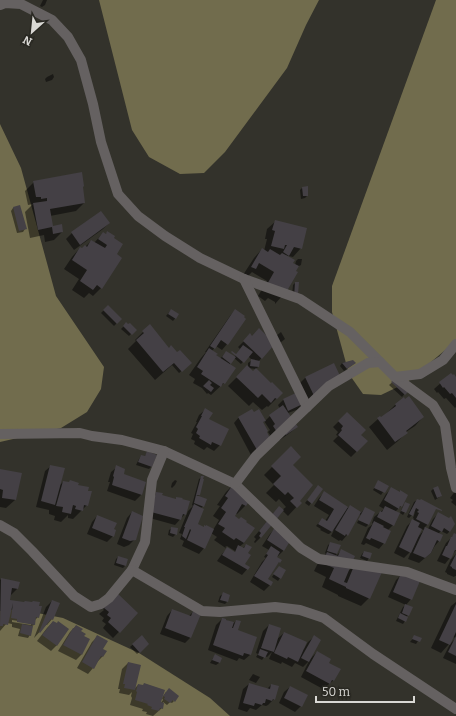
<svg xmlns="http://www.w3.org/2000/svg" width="456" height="716" font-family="Bitter,serif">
<rect width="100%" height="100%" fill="#33322b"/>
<!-- forest -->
<g fill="#716c4d">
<path d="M 99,0 L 319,0 L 306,25 L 287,68 L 225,152 L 204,173 L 180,174 L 149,157 L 132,130 Z"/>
<path d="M 436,0 L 456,0 L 456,341 L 406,383 L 381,395 L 363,394 L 349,374 L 332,312 L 332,286 Z"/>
<path d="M 0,124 L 21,168 L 56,296 L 104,367 L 101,389 L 87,412 L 61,428 L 0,442 Z"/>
<path d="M 17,609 L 63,618 L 139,653 L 210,698 L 230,716 L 0,716 L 0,611 Z"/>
</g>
<!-- shadow -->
<g fill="#0007" fill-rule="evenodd">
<path d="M 43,0 L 47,0 L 45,5 L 42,7 L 40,6 Z"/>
<path d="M 53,74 L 54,77 L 52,80 L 46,82 L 45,79 L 47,77 Z"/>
<path d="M 34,182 L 82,187 L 84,203 L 76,211 L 50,216 L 52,227 L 62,232 L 54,240 L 45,242 L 44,235 L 30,238 L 25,212 L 33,204 L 28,205 L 25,191 Z"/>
<path d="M 302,188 L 307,196 L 305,198 L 301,199 L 300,190 Z"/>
<path d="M 19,207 L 25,229 L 23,232 L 17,233 L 11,211 L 13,208 Z"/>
<path d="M 101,213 L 109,223 L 103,229 L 74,250 L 66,239 L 72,233 Z"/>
<path d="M 276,221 L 301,248 L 293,257 L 284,255 L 292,263 L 295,265 L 296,261 L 298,259 L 302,259 L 301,265 L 297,267 L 283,295 L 275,304 L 275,302 L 268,298 L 265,301 L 258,296 L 267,281 L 252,272 L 247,277 L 243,275 L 254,258 L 262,249 L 264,251 L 267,239 L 265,239 L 267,229 Z"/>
<path d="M 108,232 L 112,239 L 116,254 L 101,288 L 93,296 L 89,293 L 84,298 L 72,290 L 79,279 L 64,269 L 72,257 L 80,248 L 82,249 L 85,247 L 91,241 L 94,243 L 103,233 L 105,235 Z"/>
<path d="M 295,283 L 297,295 L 292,296 L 293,285 Z"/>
<path d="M 108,306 L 121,319 L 114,326 L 101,313 Z"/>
<path d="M 171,310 L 178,315 L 173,321 L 166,316 Z"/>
<path d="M 235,310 L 227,344 L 222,350 L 216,346 L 212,351 L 215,356 L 220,359 L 226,352 L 234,357 L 240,349 L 238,347 L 250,335 L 252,337 L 273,345 L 258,362 L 258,367 L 256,369 L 248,368 L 282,393 L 268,407 L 267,406 L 262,410 L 253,402 L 249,406 L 228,386 L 247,367 L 248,368 L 248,363 L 252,360 L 248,356 L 241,364 L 234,358 L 229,365 L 224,383 L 211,395 L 208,393 L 207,394 L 202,388 L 193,383 L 195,379 L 189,375 L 201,358 L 206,352 L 205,352 L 230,316 Z"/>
<path d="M 126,324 L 135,330 L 129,336 L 121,329 Z"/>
<path d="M 143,332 L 169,349 L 188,366 L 179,373 L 172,365 L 155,380 L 128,349 L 136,341 L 135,340 Z"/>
<path d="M 281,332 L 285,339 L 280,343 L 276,336 Z"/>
<path d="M 353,361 L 355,363 L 344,371 L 340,366 L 342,363 Z"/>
<path d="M 451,374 L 456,378 L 456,407 L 455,408 L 446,398 L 444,399 L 438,392 L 437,393 L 434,389 Z"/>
<path d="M 306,377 L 319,395 L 311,406 L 300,383 Z"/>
<path d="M 395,380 L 407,391 L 402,397 L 389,385 Z"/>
<path d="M 284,399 L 304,403 L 299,409 L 288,413 L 297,427 L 291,432 L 280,440 L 273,439 L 268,432 L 270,430 L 264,421 L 262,423 L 266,432 L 271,442 L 251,455 L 234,423 L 239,417 L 265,421 L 270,416 L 280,409 L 278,405 Z"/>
<path d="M 404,399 L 423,417 L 415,426 L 406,432 L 406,433 L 398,441 L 387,450 L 369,427 L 378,419 L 381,419 L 395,405 Z"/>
<path d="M 205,410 L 208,419 L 220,445 L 214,451 L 207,447 L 204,450 L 194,444 L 195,441 L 191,439 L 193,434 L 191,433 L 197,422 L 196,422 L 199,415 Z"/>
<path d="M 347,413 L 360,435 L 357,451 L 351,457 L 333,441 L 338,436 L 336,435 L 338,432 L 333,427 Z"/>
<path d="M 291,448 L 291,465 L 299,501 L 300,503 L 288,516 L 282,510 L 286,507 L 279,499 L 276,502 L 266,493 L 274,485 L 264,475 Z"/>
<path d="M 147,453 L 155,456 L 151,467 L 149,469 L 136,465 L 139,459 L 141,456 L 144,457 Z"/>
<path d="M 51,466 L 59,486 L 63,482 L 77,485 L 87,505 L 73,519 L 68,518 L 68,515 L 61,522 L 54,520 L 55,516 L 49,514 L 49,510 L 36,507 L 45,471 Z"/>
<path d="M 117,467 L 122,475 L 145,482 L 141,495 L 135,501 L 107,491 L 110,482 L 108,482 L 111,472 Z"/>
<path d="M 0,470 L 20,474 L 15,500 L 6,508 L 0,507 Z"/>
<path d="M 202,477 L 198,497 L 203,506 L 201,508 L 197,524 L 204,528 L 213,530 L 219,520 L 213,516 L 220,506 L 217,505 L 226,492 L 234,484 L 251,497 L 245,506 L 237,514 L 235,513 L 233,516 L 253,528 L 244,543 L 239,547 L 242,549 L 246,545 L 247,553 L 244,564 L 249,567 L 242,575 L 217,561 L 222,554 L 227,549 L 214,540 L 217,537 L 211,533 L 204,548 L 199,554 L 182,546 L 184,541 L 180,539 L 182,534 L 179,533 L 188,511 L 193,506 L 192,505 L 199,479 ZM 227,546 L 235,551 L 234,553 L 225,547 Z"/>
<path d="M 175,480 L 177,481 L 175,485 L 172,488 L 171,487 L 172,483 Z"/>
<path d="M 378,482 L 387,486 L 381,495 L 373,490 Z"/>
<path d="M 434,488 L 441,496 L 435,500 L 431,491 Z"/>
<path d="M 316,489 L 311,503 L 309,506 L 305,503 Z"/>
<path d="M 391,489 L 401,506 L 395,512 L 393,525 L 388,530 L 384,543 L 379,549 L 366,543 L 364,545 L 361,544 L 368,528 L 373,524 L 372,523 L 374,517 L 384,509 L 379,506 L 386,494 Z"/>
<path d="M 456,490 L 456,506 L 451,502 L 453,500 L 450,498 Z"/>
<path d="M 156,493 L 161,496 L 175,500 L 177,498 L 185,514 L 175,525 L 146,517 L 151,498 Z"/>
<path d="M 324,493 L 348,508 L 350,506 L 361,513 L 365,508 L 374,513 L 368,525 L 366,527 L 357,523 L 361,515 L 359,514 L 347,535 L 342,541 L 340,540 L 339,541 L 331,536 L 334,530 L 329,534 L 328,534 L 320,530 L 321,529 L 316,526 L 322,519 L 325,521 L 329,515 L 314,506 L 319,498 Z"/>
<path d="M 417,500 L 428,524 L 424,528 L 428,529 L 433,519 L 438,514 L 450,531 L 447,534 L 441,531 L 438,534 L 439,541 L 434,547 L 431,553 L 419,563 L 408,559 L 412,550 L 404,558 L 394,553 L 407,526 L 414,519 L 413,518 L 415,512 L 409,518 L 407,517 L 414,502 ZM 421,529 L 424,530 L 418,537 Z"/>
<path d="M 406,503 L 405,512 L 403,515 L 400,513 L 403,506 Z"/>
<path d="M 132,512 L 135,539 L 129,545 L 124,547 L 117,544 L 127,518 Z"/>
<path d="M 274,513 L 261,537 L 255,543 L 254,542 L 256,539 L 254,537 Z"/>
<path d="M 97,516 L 113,530 L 113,536 L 107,542 L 87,534 L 92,522 Z"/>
<path d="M 172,528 L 176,534 L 173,537 L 168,535 L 169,530 Z"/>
<path d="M 275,529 L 284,550 L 278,556 L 277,555 L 275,557 L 280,560 L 267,579 L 272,583 L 264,591 L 250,582 L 262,562 L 266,558 L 264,557 L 269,550 L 262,546 L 270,534 Z"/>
<path d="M 454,535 L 456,536 L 456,550 L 445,564 L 437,561 L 446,543 Z"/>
<path d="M 331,543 L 339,546 L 336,556 L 341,551 L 347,572 L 357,563 L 369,598 L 361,606 L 338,596 L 338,595 L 322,587 L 326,577 L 314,571 L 319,561 L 326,554 L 325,553 L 328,545 Z"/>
<path d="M 364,552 L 369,558 L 367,561 L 360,558 L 362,554 Z"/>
<path d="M 456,554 L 456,576 L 455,576 L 454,577 L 447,574 L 447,573 L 445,572 L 451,559 Z"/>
<path d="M 118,557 L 125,566 L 123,568 L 114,565 L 116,559 Z"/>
<path d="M 279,567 L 280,578 L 278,581 L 272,577 Z"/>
<path d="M 402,574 L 411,599 L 406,605 L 408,615 L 406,617 L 405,621 L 403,624 L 396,621 L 403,607 L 406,605 L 388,597 L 396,580 Z"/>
<path d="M 1,579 L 19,583 L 17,589 L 9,597 L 8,601 L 14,601 L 38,617 L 34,621 L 34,625 L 32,626 L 30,635 L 28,638 L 18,636 L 20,629 L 12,627 L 12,624 L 7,623 L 0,631 L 0,580 ZM 12,620 L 31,623 L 31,625 L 12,622 Z"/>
<path d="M 223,594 L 227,602 L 225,604 L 218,602 L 220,596 Z"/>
<path d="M 110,599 L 137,613 L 113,638 L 103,628 L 106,624 L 102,621 L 104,618 L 99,614 L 104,610 L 102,608 Z"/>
<path d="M 52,601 L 52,619 L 47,625 L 46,625 L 34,638 L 46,607 Z"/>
<path d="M 456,602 L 456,664 L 443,658 L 450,644 L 456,638 L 453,637 L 449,644 L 441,653 L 431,648 L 451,606 Z"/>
<path d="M 172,610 L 189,616 L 193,612 L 199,614 L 190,638 L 185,643 L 160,634 L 167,616 Z"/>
<path d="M 222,619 L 234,623 L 236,621 L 236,630 L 250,655 L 244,660 L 239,658 L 237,661 L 208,650 L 216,625 Z"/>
<path d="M 53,622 L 57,645 L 51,651 L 37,641 L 47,628 Z"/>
<path d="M 269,625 L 276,640 L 284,633 L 304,649 L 308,642 L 314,637 L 310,659 L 317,652 L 328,663 L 334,680 L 323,689 L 301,677 L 309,661 L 303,667 L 295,663 L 292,667 L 282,662 L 281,664 L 269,659 L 272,652 L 267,657 L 265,656 L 262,660 L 256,657 L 258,654 L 256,653 L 263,631 Z"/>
<path d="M 76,626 L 80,632 L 81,655 L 76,660 L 58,651 L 70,632 Z"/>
<path d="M 98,636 L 102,650 L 105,652 L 102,657 L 96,663 L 93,668 L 88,674 L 77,668 L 92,642 Z"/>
<path d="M 415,636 L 420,638 L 416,644 L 410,642 Z"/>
<path d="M 141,637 L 148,644 L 137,654 L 130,647 Z"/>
<path d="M 215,656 L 221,658 L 219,663 L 216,665 L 210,663 L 213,658 Z"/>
<path d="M 128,663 L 135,688 L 138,685 L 159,705 L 163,700 L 162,698 L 166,692 L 174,701 L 172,703 L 170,702 L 167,705 L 163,702 L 162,708 L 153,716 L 146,714 L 147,712 L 142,711 L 143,709 L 130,705 L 132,698 L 131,696 L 132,692 L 129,695 L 119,693 L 120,689 L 118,689 L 122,669 Z"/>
<path d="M 253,674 L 260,677 L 256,683 L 249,680 Z"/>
<path d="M 249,684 L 267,689 L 271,685 L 274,699 L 268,705 L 266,706 L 262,705 L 256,710 L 250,708 L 247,712 L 238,709 L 243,689 Z"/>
<path d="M 290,687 L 301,706 L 295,712 L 279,703 L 284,692 Z"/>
</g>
<!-- building -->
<g fill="#444045">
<path d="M 82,172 L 84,186 L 83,187 L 85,203 L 50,209 L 53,226 L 62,224 L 63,232 L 53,234 L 52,227 L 38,230 L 33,203 L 47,201 L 47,198 L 41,199 L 41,197 L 36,197 L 33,181 Z"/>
<path d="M 308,186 L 308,196 L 303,196 L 302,187 Z"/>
<path d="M 20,205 L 27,229 L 19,231 L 13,207 Z"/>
<path d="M 101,211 L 110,223 L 80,245 L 71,232 Z"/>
<path d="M 275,220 L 307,228 L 302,249 L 294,247 L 289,256 L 283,252 L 287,245 L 285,245 L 284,249 L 271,246 L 275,231 L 272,230 Z"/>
<path d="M 107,231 L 115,236 L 114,238 L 123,244 L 117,254 L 122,258 L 102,289 L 97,285 L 93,290 L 80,281 L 87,270 L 72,260 L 80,247 L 82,248 L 85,245 L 87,247 L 91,240 L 105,248 L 107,245 L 98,239 L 103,232 L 106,234 Z"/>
<path d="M 262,248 L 268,252 L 270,249 L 280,255 L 282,253 L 295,260 L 293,263 L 299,266 L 296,271 L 298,272 L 284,296 L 265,288 L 274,272 L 259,263 L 256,269 L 251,267 Z"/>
<path d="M 295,282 L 299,282 L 298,295 L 294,298 Z"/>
<path d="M 108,305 L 122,319 L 117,324 L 103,310 Z"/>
<path d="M 171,309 L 179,314 L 176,319 L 168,314 Z"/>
<path d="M 235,309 L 245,316 L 244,317 L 246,319 L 228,345 L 221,340 L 215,349 L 210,346 Z"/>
<path d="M 126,322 L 128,324 L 130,323 L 137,330 L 132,335 L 123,326 Z"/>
<path d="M 150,324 L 169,348 L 171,345 L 177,352 L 180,350 L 192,363 L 182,372 L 174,363 L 163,372 L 136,340 L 144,333 L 142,331 Z"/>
<path d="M 259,328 L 271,340 L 274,345 L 262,359 L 243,341 L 250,333 L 252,336 Z"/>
<path d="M 243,345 L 253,352 L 244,363 L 231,352 L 232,351 L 236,354 Z"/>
<path d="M 209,348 L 218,354 L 216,355 L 236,368 L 225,384 L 223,383 L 221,387 L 201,374 L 203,371 L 197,367 Z"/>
<path d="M 226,351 L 236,357 L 231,364 L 222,357 Z"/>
<path d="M 251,359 L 260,361 L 259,367 L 250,366 Z"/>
<path d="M 353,360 L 356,363 L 347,369 L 342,363 Z"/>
<path d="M 334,363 L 341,378 L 317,402 L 305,377 Z"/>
<path d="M 247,365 L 253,371 L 256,368 L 271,383 L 272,382 L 283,393 L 277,399 L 275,398 L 271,403 L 262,394 L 258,398 L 236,377 Z"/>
<path d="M 451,373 L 453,375 L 454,374 L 456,377 L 456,398 L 452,393 L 450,394 L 444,387 L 443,388 L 439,382 Z"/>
<path d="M 395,379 L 409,391 L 405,395 L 391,382 Z"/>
<path d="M 209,380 L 212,383 L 210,385 L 214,388 L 211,392 L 203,386 Z"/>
<path d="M 300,391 L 305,403 L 288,411 L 283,399 Z"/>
<path d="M 409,396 L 424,417 L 406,431 L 408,433 L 395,442 L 377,418 L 380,416 L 381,417 L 396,406 L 395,404 L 404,397 L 405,399 Z"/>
<path d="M 283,405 L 298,427 L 286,435 L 284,432 L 279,435 L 273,426 L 275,424 L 269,415 Z"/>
<path d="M 205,408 L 213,413 L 209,419 L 229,429 L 221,446 L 212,442 L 211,445 L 199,438 L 200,436 L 196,433 L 198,429 L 196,427 L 202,416 L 201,416 Z"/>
<path d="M 252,409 L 254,412 L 259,409 L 266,421 L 263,422 L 268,431 L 267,432 L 272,442 L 257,450 L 238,417 Z"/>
<path d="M 347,412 L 366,430 L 361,435 L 368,441 L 357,452 L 338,435 L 342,430 L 341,429 L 343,426 L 338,421 Z"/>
<path d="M 291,446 L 301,457 L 293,465 L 313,485 L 300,501 L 302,503 L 297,508 L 290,501 L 294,498 L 288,492 L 285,495 L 273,484 L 281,476 L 271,466 Z"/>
<path d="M 147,451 L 157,455 L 152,467 L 138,462 L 141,455 L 145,456 Z"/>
<path d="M 50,465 L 65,468 L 55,505 L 41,501 Z"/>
<path d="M 116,465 L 125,469 L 124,474 L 146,482 L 142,495 L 112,485 L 114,477 L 113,476 Z"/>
<path d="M 0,469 L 22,473 L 16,500 L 2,498 L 3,490 L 0,489 Z"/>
<path d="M 201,476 L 204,476 L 203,479 L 204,479 L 200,495 L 196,495 Z"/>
<path d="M 70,480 L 79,483 L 78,485 L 89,487 L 88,491 L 92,491 L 88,506 L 84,505 L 83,511 L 75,509 L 76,506 L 73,505 L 71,514 L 62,512 L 63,507 L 56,506 L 63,481 L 69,482 Z"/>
<path d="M 378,480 L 389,486 L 385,493 L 374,488 Z"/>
<path d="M 234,483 L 252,497 L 246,506 L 242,504 L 235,516 L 239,519 L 241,517 L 247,521 L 246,522 L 255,528 L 244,543 L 236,538 L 234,540 L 222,532 L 225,528 L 218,524 L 226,512 L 221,508 L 228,498 L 225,496 Z"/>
<path d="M 318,485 L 323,489 L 312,504 L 307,500 Z"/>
<path d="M 438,486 L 442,496 L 437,498 L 433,488 Z"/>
<path d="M 391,487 L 400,492 L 400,490 L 408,495 L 402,507 L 400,506 L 399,509 L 384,500 Z"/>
<path d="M 324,491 L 348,507 L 332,532 L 318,524 L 322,518 L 327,521 L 334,509 L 319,500 Z"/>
<path d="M 156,492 L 163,493 L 162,495 L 176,499 L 176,497 L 183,498 L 182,499 L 190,501 L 186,515 L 183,514 L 181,520 L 151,512 Z"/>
<path d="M 196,495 L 207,499 L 204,507 L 194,503 Z"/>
<path d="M 417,499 L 420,500 L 421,499 L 442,510 L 442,511 L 436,509 L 428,525 L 416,519 L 419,513 L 417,512 L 419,510 L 416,508 L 413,516 L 409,514 Z"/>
<path d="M 405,502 L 410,504 L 406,513 L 401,511 Z"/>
<path d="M 194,504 L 204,509 L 198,524 L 204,527 L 204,525 L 206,526 L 206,525 L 214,529 L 205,549 L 187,540 L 191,530 L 190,529 L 186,539 L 182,536 L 185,527 L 184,527 Z"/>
<path d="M 350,505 L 361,512 L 348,536 L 346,534 L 345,536 L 335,530 Z"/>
<path d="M 279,506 L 284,510 L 261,538 L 259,536 L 261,533 L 259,531 Z"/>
<path d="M 385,506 L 400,513 L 394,526 L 377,517 L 380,511 L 382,512 Z"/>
<path d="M 365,507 L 375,512 L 369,525 L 358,520 Z"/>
<path d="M 132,511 L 143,516 L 136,540 L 130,541 L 122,538 Z"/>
<path d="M 438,512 L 449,518 L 451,516 L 455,524 L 450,532 L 444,528 L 442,532 L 431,526 Z"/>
<path d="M 97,515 L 117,523 L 114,529 L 116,530 L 114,537 L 92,528 Z"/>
<path d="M 412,519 L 420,523 L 418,527 L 422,529 L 411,553 L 399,547 Z"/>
<path d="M 374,521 L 384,526 L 383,527 L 391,531 L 385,544 L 371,538 L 370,540 L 366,538 Z"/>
<path d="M 171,527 L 178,528 L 177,535 L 170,533 Z"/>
<path d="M 275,527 L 292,538 L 284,551 L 267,540 Z"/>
<path d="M 425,527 L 443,535 L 440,542 L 437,540 L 431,553 L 425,558 L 413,553 Z"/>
<path d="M 454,533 L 456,534 L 456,550 L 455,550 L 451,559 L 442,555 L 446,546 L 447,546 L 451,537 L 452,537 Z"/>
<path d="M 330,542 L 341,545 L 337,554 L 327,551 Z"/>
<path d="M 246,544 L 252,547 L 248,553 L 251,555 L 245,564 L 250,567 L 248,570 L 222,555 L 227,547 L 235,552 L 238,545 L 244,548 Z"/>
<path d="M 271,546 L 280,552 L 277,557 L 282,560 L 280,563 L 279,562 L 268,579 L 273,582 L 271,586 L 254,576 L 268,555 L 266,554 Z"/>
<path d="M 341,549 L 355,556 L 344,582 L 347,583 L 356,561 L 382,572 L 370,599 L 346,588 L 346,587 L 329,579 L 334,568 L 322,563 L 327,552 L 338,556 Z"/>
<path d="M 364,551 L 372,553 L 370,559 L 362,556 Z"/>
<path d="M 456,554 L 456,570 L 452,568 L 452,567 L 450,566 Z"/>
<path d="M 118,556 L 128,559 L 126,566 L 116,563 Z"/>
<path d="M 279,566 L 286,570 L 281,579 L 273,574 Z"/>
<path d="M 401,573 L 420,581 L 412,600 L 393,592 Z"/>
<path d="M 1,578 L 20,582 L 18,589 L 12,588 L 10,600 L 24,602 L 25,601 L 32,602 L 33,601 L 40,602 L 39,606 L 42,606 L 39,618 L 36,617 L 35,625 L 17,622 L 17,619 L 11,618 L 13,603 L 8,625 L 3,624 L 3,626 L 0,626 Z"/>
<path d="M 116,592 L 138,613 L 120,633 L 108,622 L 111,618 L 107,615 L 109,612 L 104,608 L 108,604 Z"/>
<path d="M 223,592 L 230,595 L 228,602 L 220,600 Z"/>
<path d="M 52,600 L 60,603 L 53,620 L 51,619 L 40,633 L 39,632 Z"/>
<path d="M 405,604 L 413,607 L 409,616 L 402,613 Z"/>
<path d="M 456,604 L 456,632 L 450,645 L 439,640 Z"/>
<path d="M 172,609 L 191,616 L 193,611 L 201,614 L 191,638 L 165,628 Z"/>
<path d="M 400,613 L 408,617 L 406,622 L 398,618 Z"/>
<path d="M 222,618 L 223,618 L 226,619 L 226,620 L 234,622 L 232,628 L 233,628 L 236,620 L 241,621 L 238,630 L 257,637 L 251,655 L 244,653 L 243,656 L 213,645 Z"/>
<path d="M 53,621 L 57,623 L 58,621 L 69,629 L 57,646 L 42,635 Z"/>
<path d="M 22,624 L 33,626 L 31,636 L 20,633 Z"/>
<path d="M 269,624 L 281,628 L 274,652 L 261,648 Z"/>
<path d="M 76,625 L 83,629 L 81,631 L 86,634 L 84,636 L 90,639 L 82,655 L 63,645 L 73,628 L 74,628 Z"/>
<path d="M 284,632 L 307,642 L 298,662 L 288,657 L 287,659 L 274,653 Z"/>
<path d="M 97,635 L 108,641 L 103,649 L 107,651 L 103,657 L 101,656 L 94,669 L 82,662 Z"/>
<path d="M 142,635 L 149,644 L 140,653 L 132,644 Z"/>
<path d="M 314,635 L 321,640 L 309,662 L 301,658 Z"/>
<path d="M 414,635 L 422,638 L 420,642 L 412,639 Z"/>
<path d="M 456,636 L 456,656 L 448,652 Z"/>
<path d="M 260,649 L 268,652 L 265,658 L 258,655 Z"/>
<path d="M 317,651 L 331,659 L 329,663 L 341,669 L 334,681 L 332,680 L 330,684 L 306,671 Z"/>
<path d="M 215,654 L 222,658 L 220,663 L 212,660 Z"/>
<path d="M 128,662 L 141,665 L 135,690 L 124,688 L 125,684 L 123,684 Z"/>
<path d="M 144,683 L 165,690 L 161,702 L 164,703 L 163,709 L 160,708 L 159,711 L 151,709 L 152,707 L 147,705 L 148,704 L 135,700 L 137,692 L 136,691 L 138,684 L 143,685 Z"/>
<path d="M 249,683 L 270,689 L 271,684 L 279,686 L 275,700 L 273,699 L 272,701 L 266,699 L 265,703 L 263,703 L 262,705 L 255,703 L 254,706 L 243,703 Z"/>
<path d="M 290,686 L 308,695 L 302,707 L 284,698 Z"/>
<path d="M 169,688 L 179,696 L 175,702 L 173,700 L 170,703 L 164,699 L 165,697 L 163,696 Z"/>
</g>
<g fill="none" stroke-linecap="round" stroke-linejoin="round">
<!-- street -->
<g stroke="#656161" stroke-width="10">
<path d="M 0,5 L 5,3 L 21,4 L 52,20 L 68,37 L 81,60 L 93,104 L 101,142 L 118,194 L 138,216 L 165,236 L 200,258 L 244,279 L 300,299 L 350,332 L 380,362"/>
<path d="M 244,279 L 307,407"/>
<path d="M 395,377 L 433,405 L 445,425 L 451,468 L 456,488"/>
<path d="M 0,434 L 80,433 L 92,436 L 122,440 L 164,451 L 235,484 L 301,548 L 319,559 L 407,572 L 456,590"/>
<path d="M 235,484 L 256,456 L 329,386 L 368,363 L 380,362 L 395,377 L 420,374 L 443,360 L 456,344"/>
<path d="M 0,525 L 14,533 L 32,551 L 74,596 L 91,607 L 101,604 L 109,598 L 132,570 L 145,542 L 152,480 L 164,451"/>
<path d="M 132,570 L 202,611 L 220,612 L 275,607 L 300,610 L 324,618 L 373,654 L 456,709"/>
</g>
</g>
<!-- north arrow -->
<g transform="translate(32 32) rotate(207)" stroke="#292822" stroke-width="3" paint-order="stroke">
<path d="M0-3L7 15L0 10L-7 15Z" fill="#d9d8d4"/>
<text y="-6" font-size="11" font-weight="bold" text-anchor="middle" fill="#d9d8d4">N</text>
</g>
<!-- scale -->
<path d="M316 696v6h98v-6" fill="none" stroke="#d9d8d4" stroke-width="2"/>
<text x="322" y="696" font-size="12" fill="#d9d8d4" stroke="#292822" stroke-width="3" paint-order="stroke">50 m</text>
</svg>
